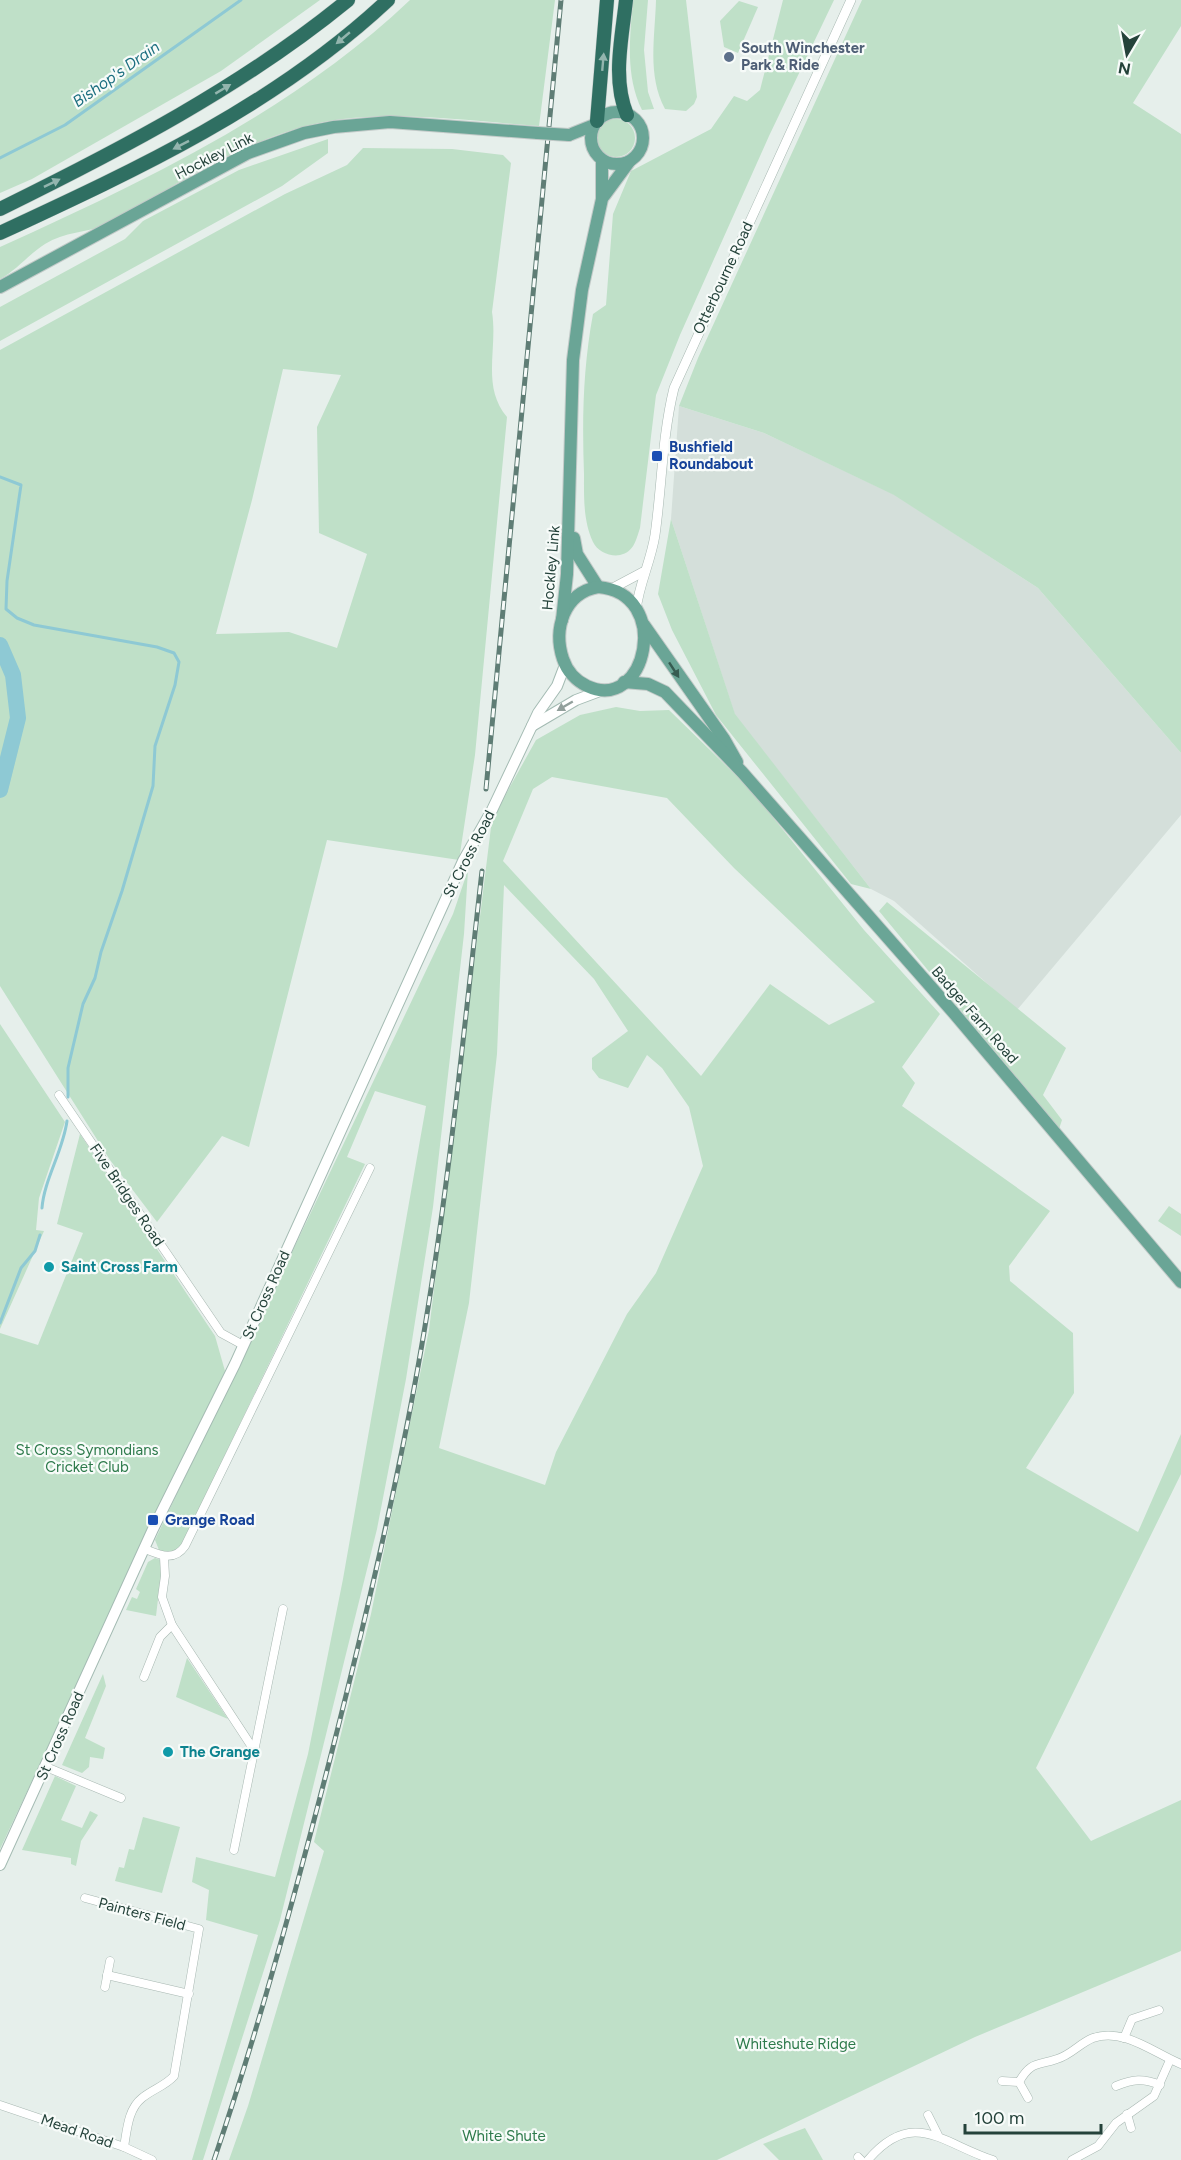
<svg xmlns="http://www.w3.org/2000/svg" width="1181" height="2160" font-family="Figtree,sans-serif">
<rect width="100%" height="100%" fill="#e6efeb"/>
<!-- built -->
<path fill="#d4dfda" d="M 679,406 L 764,433 L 895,495 L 1038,588 L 1181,753 L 1181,815 L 1017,1010 L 894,901 L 871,889 L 735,715 L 671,519 Z"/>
<!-- green -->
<g fill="#bfe0c8" fill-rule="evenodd">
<path d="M 0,0 L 320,0 L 221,71 L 32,179 L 0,193 Z"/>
<path d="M 410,0 L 555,0 L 539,126 C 481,122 424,114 366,117 C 271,121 187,177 108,225 C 87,232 64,232 45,244 C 29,254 17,270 0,279 L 0,247 C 145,181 293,111 410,0 Z"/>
<path d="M 633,0 L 648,0 L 644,50 L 648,92 L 654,109 L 642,110 C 625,75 630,37 633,0 Z"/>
<path d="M 656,0 L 686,0 L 697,97 L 694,104 L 686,111 L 665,109 C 647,75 655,37 656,0 Z"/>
<path d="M 783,0 L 834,0 L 769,136 L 680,335 L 656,395 L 640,528 C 636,540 634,552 620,555 C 610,557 597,551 593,542 C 583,521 584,496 584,474 C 582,419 583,368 593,314 L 606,305 L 613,214 L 631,171 L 711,129 L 734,96 L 747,101 L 760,90 Z"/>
<path d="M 862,0 L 1181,0 L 1181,26 L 1133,103 L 1181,134 L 1181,753 L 1038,588 L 894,495 L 764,433 L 679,406 L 698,358 Z"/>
<path d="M 739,1 L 758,7 L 738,53 L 724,47 L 720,21 Z"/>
<circle cx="616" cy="138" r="19"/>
<path d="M 328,139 L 328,153 L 282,186 L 0,341 L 0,307 L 125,239 L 143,221 L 239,170 Z"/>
<path d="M 363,148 L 452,149 L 503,155 L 511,163 L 492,312 C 498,349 481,386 507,417 L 475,755 L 459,860 L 327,840 L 249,1147 L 222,1136 L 157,1222 L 110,1160 L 0,986 L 0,350 L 285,194 L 347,165 ZM 283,369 L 341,375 L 317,427 L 319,533 L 367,554 L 337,648 L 289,632 L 216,634 L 252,500 Z"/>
<path d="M 671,519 L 735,714 L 871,889 L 851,884 L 716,715 L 672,630 L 658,594 Z"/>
<path d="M 616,707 L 640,711 L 669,710 L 750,789 L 864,930 L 940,1014 L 902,1067 L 915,1083 L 902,1106 L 1050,1211 L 1009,1266 L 1010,1281 L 1073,1333 L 1074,1393 L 1026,1468 L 1138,1532 L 1181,1434 L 1181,1474 L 1036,1768 L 1091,1841 L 1181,1800 L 1181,1951 L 975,2037 L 717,2160 L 229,2160 L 248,2106 L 324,1851 L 314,1842 L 371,1614 L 429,1330 L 492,819 L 536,740 L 580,715 ZM 552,777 L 667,798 L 734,868 L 875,1002 L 829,1025 L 770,984 L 701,1076 L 503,861 L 533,789 ZM 504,885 L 594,979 L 628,1031 L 592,1058 L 592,1069 L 599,1078 L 628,1088 L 647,1055 L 662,1068 L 689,1107 L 703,1166 L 656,1273 L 627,1314 L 556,1452 L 545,1485 L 439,1448 L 469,1303 L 497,1054 Z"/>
<path d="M 468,870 L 464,934 L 433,1207 L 406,1379 L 377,1529 L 280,1920 L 203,2160 L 192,2160 L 258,1935 L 206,1920 L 209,1890 L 192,1882 L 196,1857 L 275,1877 L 308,1754 L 343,1579 L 426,1106 L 375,1091 L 347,1157 L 365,1164 L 183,1542 L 176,1551 L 165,1553 L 159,1550 L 155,1540 L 453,914 Z"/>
<path d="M 887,902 L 1066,1048 L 1043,1095 L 1062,1120 L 1059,1129 L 879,911 Z"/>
<path d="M 0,1024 L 65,1122 L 39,1198 L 36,1230 L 44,1231 L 0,1329 Z"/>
<path d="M 80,1134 L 215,1336 L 225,1371 L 0,1849 L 0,1333 L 38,1345 L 83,1233 L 57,1224 Z"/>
<path d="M 1169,1206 L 1181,1214 L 1181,1236 L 1158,1221 Z"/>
<path d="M 155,1558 L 161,1560 L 162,1565 L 156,1616 L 126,1610 L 132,1597 L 137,1599 L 140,1592 L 136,1589 L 148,1562 Z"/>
<path d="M 187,1658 L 228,1719 L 176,1697 Z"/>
<path d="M 103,1674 L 106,1686 L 85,1738 L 105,1748 L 103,1759 L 90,1757 L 89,1767 L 82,1773 L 62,1765 Z"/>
<path d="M 55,1776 L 76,1786 L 61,1820 L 82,1828 L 90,1811 L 98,1815 L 81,1841 L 76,1866 L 71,1864 L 71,1858 L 22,1850 Z"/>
<path d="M 143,1817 L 180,1827 L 162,1893 L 115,1881 L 119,1867 L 124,1868 L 129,1849 L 134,1850 Z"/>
<path d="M 805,2128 L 823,2160 L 779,2160 L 763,2144 Z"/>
</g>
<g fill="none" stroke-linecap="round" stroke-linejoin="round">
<!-- stream -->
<g stroke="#8ec9d4" stroke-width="3">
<path d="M 0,158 L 65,125 L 241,0"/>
<path d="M 0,477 L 21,485 L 7,581 L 6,609 L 17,618 L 34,625 L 157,647 L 174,653 L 179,662 L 175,685 L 155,746 L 153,786 L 122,891 L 101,952 L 95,978 L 83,1004 L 68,1068 L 68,1097"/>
<path d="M 42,1208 C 44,1180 63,1151 67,1121"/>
<path d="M 0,1323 L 21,1268 L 35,1251 L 40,1235"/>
</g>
<!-- river -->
<path stroke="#8ec9d4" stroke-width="16" d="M 0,645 L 13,675 L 18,718 L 0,790"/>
<!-- minor casing -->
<g stroke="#a8b8b2" stroke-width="9">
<g id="minor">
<path d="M 59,1095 L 221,1333 L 243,1345"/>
<path d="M 145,1549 C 160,1555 174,1562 185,1546 L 370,1168"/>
<path d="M 164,1557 L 165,1576 L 162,1597 L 172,1625 L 254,1750"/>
<path d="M 144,1677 L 160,1637 L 172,1625"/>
<path d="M 46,1767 L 121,1798"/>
<path d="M 234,1850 L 283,1609"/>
<path d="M 85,1898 L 199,1929 L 174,2076 C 165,2086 153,2089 142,2098 C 128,2109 127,2130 124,2147"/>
<path d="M 107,1975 L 189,1994"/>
<path d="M 105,1987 L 110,1961"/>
<path d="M 1124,2038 L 1132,2019 L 1159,2010"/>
<path d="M 1002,2081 L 1019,2082 L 1028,2098"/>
<path d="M 1019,2082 C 1031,2061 1037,2066 1057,2059 C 1071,2055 1080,2043 1093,2038 C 1123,2027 1154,2053 1181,2064"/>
<path d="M 1116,2086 C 1133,2079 1143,2078 1160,2085"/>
<path d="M 0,2105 L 124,2147 L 152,2160"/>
<path d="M 1127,2114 L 1131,2128"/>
<path d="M 928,2115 L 938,2135"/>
<path d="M 858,2157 L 861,2160"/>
<path d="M 868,2160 C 913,2107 943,2144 993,2160"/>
<path d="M 1072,2160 L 1098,2146 L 1116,2123 L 1154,2096 L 1170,2060"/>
</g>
</g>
<!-- tertiary casing -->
<g stroke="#a8b8b2" stroke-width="10">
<g id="tertiary">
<path d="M 611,589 L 643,572"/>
<path d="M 636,610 C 639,584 651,561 655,535 C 662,485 662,437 674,388 L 851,0"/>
</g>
</g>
<!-- secondary casing -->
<g stroke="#a4bbb3" stroke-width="12">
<g id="secondary">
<path d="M 532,726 L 576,700 L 600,691"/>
<path d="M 0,1865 L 153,1529 L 235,1364 L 463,861 L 492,810 L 538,713 L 557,686 L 565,665"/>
</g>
</g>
<!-- primary casing -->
<g stroke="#c2cac8" stroke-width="14">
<g id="primary">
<circle cx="617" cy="138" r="26"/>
<path d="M 569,135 L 594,125"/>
<path d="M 604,196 L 629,162"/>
<path d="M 0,287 L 248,153 L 304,133 L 334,127 L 390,122 L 538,133"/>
<path d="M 574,538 L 577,554 L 598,587"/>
<path d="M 598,587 C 673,593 647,714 587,686 C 576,681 567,671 563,659 C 553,629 564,593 598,587 Z"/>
<path d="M 562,620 L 567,574 L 573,360 L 582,290 L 602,199 L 602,160"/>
<path d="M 644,625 L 724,739 L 737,762"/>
<path d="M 624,682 L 648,684 L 665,692 L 742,772 L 953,1012 L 1181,1282"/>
</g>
</g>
<!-- motorway casing -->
<g stroke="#c2cac8" stroke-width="15">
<g id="motorway">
<path d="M 626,0 C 622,38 612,79 627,115"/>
<path d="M 597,121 L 607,0"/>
<path d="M 0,209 C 122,149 243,86 348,0"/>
<path d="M 0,233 C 138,169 276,105 388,0"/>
</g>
</g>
<!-- minor -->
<use href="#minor" stroke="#fff" stroke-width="8"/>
<!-- tertiary -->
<use href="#tertiary" stroke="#fff" stroke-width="9"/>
<!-- secondary -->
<use href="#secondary" stroke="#fff" stroke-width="10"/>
<!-- primary -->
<use href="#primary" stroke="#6aa596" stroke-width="12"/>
<!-- motorway -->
<use href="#motorway" stroke="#2f6f62" stroke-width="14"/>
<!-- rail casing -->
<g stroke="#5f7d75" stroke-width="5">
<g id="rail">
<path d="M 486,789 L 561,0"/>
<path d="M 214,2160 C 259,2028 295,1894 330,1759 C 365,1622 398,1484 422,1344 C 449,1187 464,1029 482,871"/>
</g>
</g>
<!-- rail -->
<use href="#rail" stroke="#f7fbf9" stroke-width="3" stroke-dasharray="9" stroke-linecap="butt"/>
<!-- primary-bridge casing -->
<g stroke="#c2cac8" stroke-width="14" stroke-linecap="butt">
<path id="primary-bridge" d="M 538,133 L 569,135"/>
</g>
<!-- primary-bridge -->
<use href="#primary-bridge" stroke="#6aa596" stroke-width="12"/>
</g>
<!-- one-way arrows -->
<defs><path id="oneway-solid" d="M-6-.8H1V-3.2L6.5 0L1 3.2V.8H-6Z" transform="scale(1.5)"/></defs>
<g fill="#93b5ae">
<use href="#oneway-solid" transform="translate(343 38) rotate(140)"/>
<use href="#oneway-solid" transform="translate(603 62) rotate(-85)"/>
<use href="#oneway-solid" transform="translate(223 89) rotate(-31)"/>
<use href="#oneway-solid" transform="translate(181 145) rotate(153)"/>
<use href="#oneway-solid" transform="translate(52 183) rotate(-26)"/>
</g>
<use fill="#365b51" href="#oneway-solid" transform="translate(674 670) rotate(57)"/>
<use fill="#92a09c" href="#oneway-solid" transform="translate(565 706) rotate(150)"/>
<!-- markers -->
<circle fill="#5c6f8a" stroke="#f7fbf9" stroke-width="2" cx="729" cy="57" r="6"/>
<g fill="#1a4fb4" stroke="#f7fbf9" stroke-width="2">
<rect x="651" y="450" width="12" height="12" rx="3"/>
<rect x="147" y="1514" width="12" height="12" rx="3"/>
</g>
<g fill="#0f9aa8" stroke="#f7fbf9" stroke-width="2">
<circle cx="49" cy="1267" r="6"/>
<circle cx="168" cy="1752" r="6"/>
</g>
<g text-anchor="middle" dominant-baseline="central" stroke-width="4.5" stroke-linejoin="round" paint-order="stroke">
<!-- service labels -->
<g font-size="15" font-weight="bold" fill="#4e5e75" stroke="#f7fbf9" text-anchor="start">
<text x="741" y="48">South Winchester<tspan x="741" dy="17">Park &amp; Ride</tspan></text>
</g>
<!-- street labels -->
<g font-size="15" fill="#24423a" stroke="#f7fbf9">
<text transform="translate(214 156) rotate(-27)">Hockley Link</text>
<text transform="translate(723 278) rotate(-65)">Otterbourne Road</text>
<text transform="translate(551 568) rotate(-85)">Hockley Link</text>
<text transform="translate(469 854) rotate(-63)">St Cross Road</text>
<text transform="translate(975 1015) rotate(49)">Badger Farm Road</text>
<text transform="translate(127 1195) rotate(56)">Five Bridges Road</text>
<text transform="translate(266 1295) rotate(-66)">St Cross Road</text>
<text transform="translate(60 1736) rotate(-66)">St Cross Road</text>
<text transform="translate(142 1914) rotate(15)">Painters Field</text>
<text transform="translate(77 2131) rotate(19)">Mead Road</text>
</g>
<!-- transit labels -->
<g font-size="15" font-weight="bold" fill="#164399" stroke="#f7fbf9" text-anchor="start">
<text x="669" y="447">Bushfield<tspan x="669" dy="17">Roundabout</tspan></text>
<text x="165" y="1520">Grange Road</text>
</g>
<!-- culture labels -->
<g font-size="15" font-weight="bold" fill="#0d838f" stroke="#f7fbf9" text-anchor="start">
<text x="61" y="1267">Saint Cross Farm</text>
<text x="180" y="1752">The Grange</text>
</g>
<!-- park labels -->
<g font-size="15" fill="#2d7a4b" stroke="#f7fbf9">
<text x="87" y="1450">St Cross Symondians<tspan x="87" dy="17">Cricket Club</tspan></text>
<text x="796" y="2044">Whiteshute Ridge</text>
<text x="504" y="2136">White Shute</text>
</g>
<!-- water labels -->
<g font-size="16" font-style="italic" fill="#1c6f80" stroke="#f7fbf9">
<text transform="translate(116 74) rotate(-35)">Bishop's Drain</text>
</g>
</g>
<!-- north arrow -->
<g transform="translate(1127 54) rotate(190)" stroke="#f7fbf9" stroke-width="4.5" paint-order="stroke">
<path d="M0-4.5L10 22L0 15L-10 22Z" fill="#24423a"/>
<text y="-9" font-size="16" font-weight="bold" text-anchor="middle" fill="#24423a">N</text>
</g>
<!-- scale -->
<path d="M965 2124v9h136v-9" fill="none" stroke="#24423a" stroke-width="3"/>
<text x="974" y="2124" font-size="18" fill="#24423a" stroke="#f7fbf9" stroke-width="4.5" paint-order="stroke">100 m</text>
</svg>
